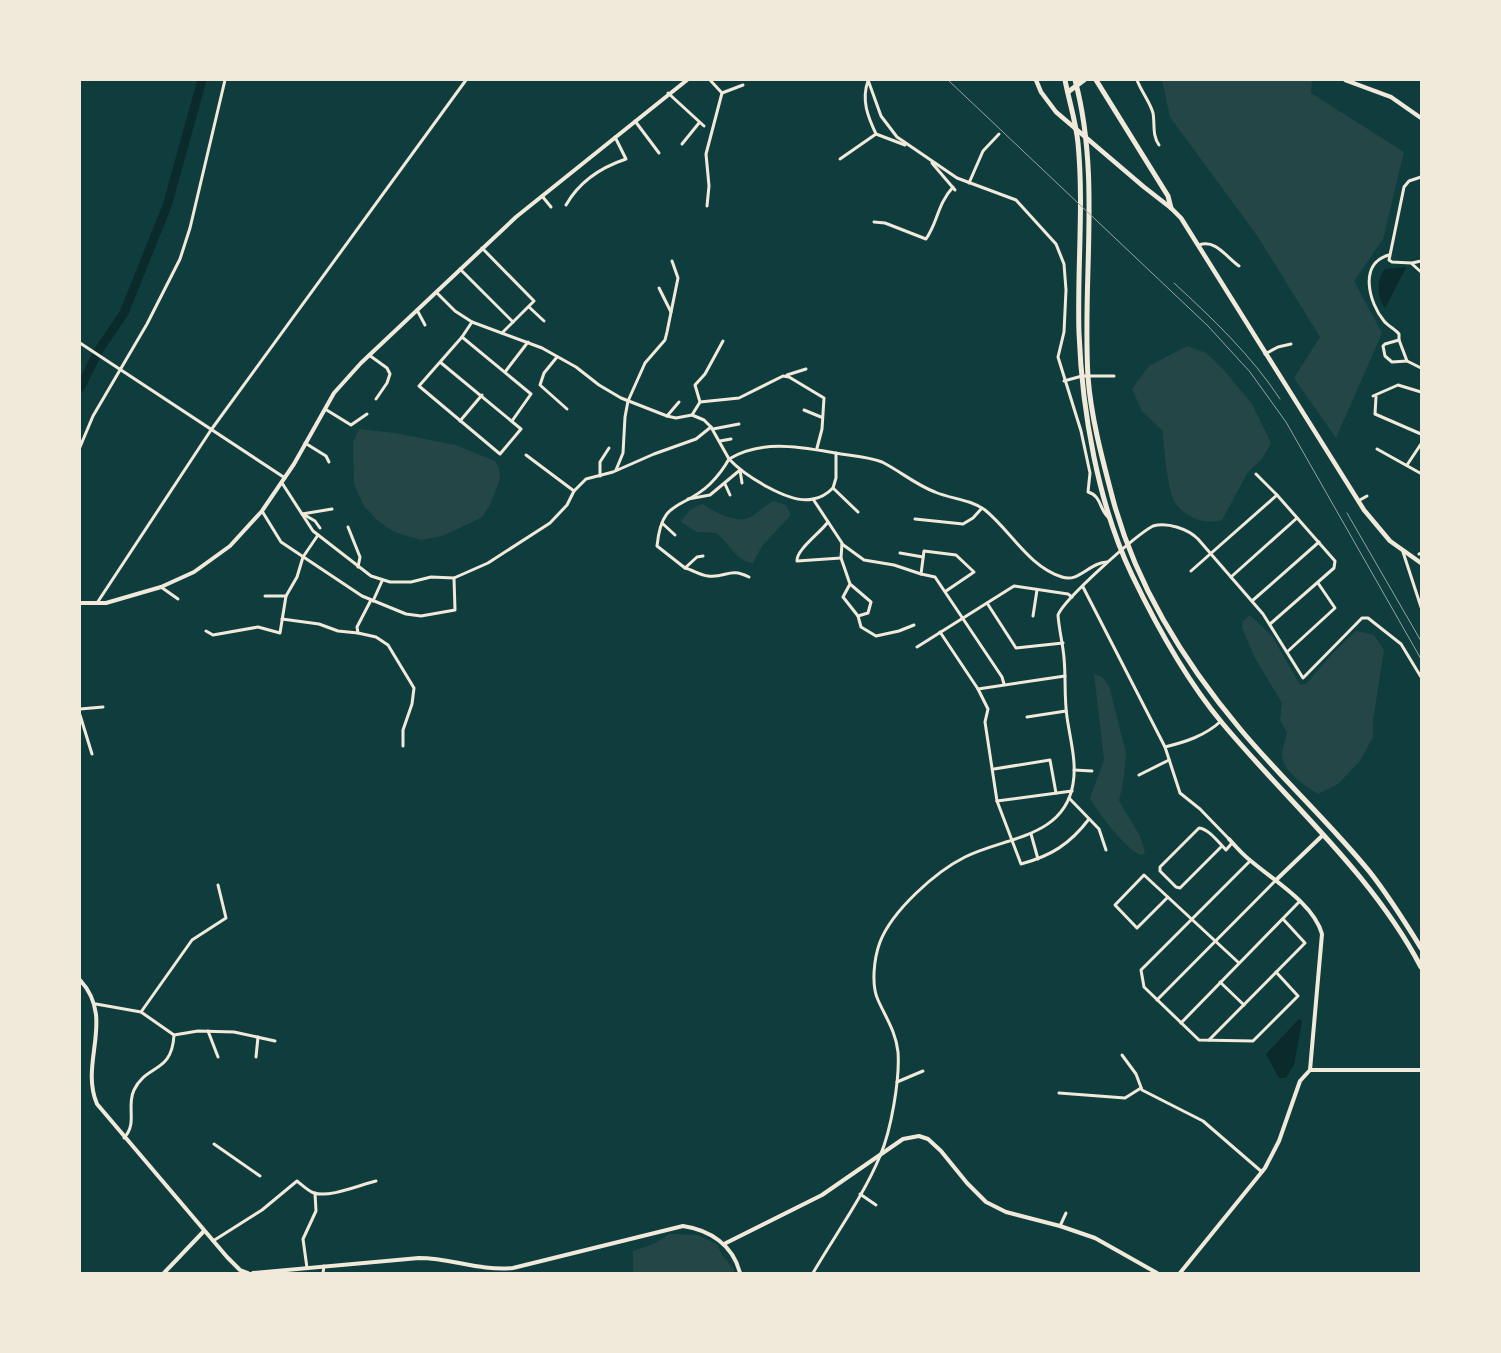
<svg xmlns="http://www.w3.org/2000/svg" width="1501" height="1353" font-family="Helvetica,sans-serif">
<rect width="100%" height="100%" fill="#0f3d3e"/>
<!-- green -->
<g fill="#244646">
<path d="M 1162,80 L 1312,80 L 1311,93 L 1404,152 L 1383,239 L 1354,281 L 1382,333 L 1336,438 L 1294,378 L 1320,337 L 1258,237 L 1170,117 Z"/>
<path d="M 1187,346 L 1206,353 L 1222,368 L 1252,404 L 1271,443 L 1262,459 L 1248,472 L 1222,520 C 1206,525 1186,518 1176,504 C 1168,494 1163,444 1163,431 L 1142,411 L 1132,389 L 1149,366 Z"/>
<path d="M 359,429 L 395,433 L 455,445 L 495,461 L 499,468 L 500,479 L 489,507 L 481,518 L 442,536 L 421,540 L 394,532 L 377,520 L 364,506 L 354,484 L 353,442 Z"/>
<path d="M 774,501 L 786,505 L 791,515 L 762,546 L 753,563 C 735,561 730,543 716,533 L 697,532 L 681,522 C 687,512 692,507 703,504 C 714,512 735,523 748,518 C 758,514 764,505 774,501 Z"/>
<path d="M 1250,615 L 1272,636 L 1300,685 L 1306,684 L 1333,653 L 1356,631 L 1374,635 L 1384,650 L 1373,720 L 1373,737 L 1360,761 L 1338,784 L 1318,794 C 1306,786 1281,771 1282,753 C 1283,746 1286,739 1287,733 L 1280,720 L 1282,703 L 1255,658 L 1242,628 L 1243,621 Z"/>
<path d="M 1094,674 L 1102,677 L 1109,686 L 1126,753 L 1124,777 L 1119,801 L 1140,836 L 1145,852 L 1142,855 C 1127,852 1097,811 1090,798 L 1104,760 Z"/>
<path d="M 669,1234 L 697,1235 L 717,1244 L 722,1255 L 734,1269 L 734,1273 L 633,1273 L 633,1251 L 656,1243 Z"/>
</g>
<!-- water -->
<g fill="#0a2a2b">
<path d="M 1405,267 L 1406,268 L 1385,308 C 1377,297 1376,280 1385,269 Z"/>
<path d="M 1299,1019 L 1302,1021 L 1294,1065 L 1286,1078 L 1279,1078 L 1266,1054 Z"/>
</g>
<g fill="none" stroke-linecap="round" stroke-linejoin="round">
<!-- river -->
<path stroke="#0a2a2b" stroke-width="9" d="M 80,388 L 99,350 L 124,313 L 167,206 L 202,80"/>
<!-- minor -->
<g stroke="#f1e9da" stroke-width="3">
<path d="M 710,80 L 722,93 L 743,85"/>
<path d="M 868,80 L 881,116 L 897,137 L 957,178 L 1016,200 L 1056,244 L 1064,264 L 1066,290 L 1064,332 L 1058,357 L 1081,431 L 1090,473 L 1088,492 C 1102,496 1099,510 1109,518"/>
<path d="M 1137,80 C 1141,91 1150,102 1153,113 C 1155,124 1152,135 1159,145"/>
<path d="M 868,81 C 861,100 868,117 876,134 L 905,145"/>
<path d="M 668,93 L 704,126"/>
<path d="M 635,121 L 659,153"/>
<path d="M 682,144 L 699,123"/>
<path d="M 840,159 L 876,134"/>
<path d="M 932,163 L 955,190"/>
<path d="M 1421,177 L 1409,181 L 1404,187 L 1389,260 L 1392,262 L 1411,263 L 1421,272"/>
<path d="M 969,183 L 983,151 L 999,134"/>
<path d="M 542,196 L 551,207"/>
<path d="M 566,205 C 579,182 602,167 626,159 L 615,137"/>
<path d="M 707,206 L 709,186 L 706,154 L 722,93"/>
<path d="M 874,222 L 885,223 L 926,239 C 938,222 937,205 953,187"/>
<path d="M 1199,245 C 1216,239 1226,257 1239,266"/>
<path d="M 482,248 L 534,301 L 502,333"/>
<path d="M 1389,255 C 1358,263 1369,303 1384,321 C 1388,326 1395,329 1399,334 L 1399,340 L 1407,361 L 1421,368"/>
<path d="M 1412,263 L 1421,261"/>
<path d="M 460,269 L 513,322"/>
<path d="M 659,288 L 671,312"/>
<path d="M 436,292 L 455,311 L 472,322 L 542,348 L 576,367 L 599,385 L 621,398 L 667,416 L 676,418 L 692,415 L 704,420 L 711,427 L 729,459 C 763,438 805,448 841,454 C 854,456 869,457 882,462 C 900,471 916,485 935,492 C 951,499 970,499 985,510 C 1011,531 1028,566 1062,577 C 1079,583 1090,562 1107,562"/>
<path d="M 529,307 L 544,321"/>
<path d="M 417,310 L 425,325"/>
<path d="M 462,337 L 531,394 L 512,421"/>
<path d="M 1399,340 L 1385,344 L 1383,346 L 1385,356 L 1392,362 L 1407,361"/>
<path d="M 80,343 L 285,478"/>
<path d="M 1265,354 L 1278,347 L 1291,344"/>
<path d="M 369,355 L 387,368 L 390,374 L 387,383 L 376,399"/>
<path d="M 557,357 L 544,373 L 540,385 L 567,409"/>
<path d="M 440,362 L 521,429 L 500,454 L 419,386 L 462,337 L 472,322"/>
<path d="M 505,372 L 528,342"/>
<path d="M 787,375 L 806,369"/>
<path d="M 1064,381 L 1082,376 L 1114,376"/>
<path d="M 1373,396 L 1398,385 L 1421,392"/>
<path d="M 1376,397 L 1375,414 L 1421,434"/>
<path d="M 700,402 L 739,398 L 783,376 L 789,377 L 824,398 L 822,429 L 817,448"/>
<path d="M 325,409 L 351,425 L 367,414"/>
<path d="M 804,410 L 821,417"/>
<path d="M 692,415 L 700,402 L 695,385 L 705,374 L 723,341"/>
<path d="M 667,416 L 679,402"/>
<path d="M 460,421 L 482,395"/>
<path d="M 713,429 L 739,424"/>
<path d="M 720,441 L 731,439"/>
<path d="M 305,443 L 326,456 L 329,462"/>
<path d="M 80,447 L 93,416 L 147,324 L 180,259 L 190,228 L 225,80"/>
<path d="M 1377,449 L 1420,473"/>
<path d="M 526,455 L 574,491"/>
<path d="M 1407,465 L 1421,444"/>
<path d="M 616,470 L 623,453 L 625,417 L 628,401 L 645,363 L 665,340 L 667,332 L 678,278 L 672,261"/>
<path d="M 740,470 L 742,483"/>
<path d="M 1256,474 L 1277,495"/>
<path d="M 600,476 L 600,462 L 609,448"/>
<path d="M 282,483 L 313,531 L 371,576 L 390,582 L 411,582 L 431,577 L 454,578 L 488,563 L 550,523 L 567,505 L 574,491 L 586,479 L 613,472 L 654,454 L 696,439 L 711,427"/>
<path d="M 725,484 L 730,495"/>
<path d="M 833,488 L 858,512"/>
<path d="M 688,499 L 710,495 L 740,470"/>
<path d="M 813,499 L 842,543 L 841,558 L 850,584 L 871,602 L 868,613 L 858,616 L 843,597 L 850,584"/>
<path d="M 1358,501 L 1367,496"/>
<path d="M 262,511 L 281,542 L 362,596 L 406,614 L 421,616 L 455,610 L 454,578"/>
<path d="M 302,514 L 332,509"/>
<path d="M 303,514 L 315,521 L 320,528"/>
<path d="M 915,519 L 963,524 L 973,518 L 982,508"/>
<path d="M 828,522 C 820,533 796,550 797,561 L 841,558"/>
<path d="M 662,523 L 675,535"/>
<path d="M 348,527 L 360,557 L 358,567"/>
<path d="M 842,544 L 864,560 L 894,565 L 921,574"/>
<path d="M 1403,552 L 1421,607"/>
<path d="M 900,553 L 923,557"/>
<path d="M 1419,554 L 1421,553"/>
<path d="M 703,556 L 697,557 L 685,568 L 657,546 C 662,497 682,511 710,484 C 717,477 724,468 729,459 C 744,475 790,505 813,499 C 820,498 828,493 833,488 L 836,478 L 836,453"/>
<path d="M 685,568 C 693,570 700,575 708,576 C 727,578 729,567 749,577"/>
<path d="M 1191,571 L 1277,495 L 1335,561 L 1334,568 L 1270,624"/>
<path d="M 1231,577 L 1297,518"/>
<path d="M 161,587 L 178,599"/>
<path d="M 1083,587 L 1165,747 L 1180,793 L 1200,809 L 1229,839"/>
<path d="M 946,591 L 974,572 L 956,555 L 924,551 L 921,574 L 935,577 L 1002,677 L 1004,684"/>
<path d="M 265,596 L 286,596"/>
<path d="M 371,600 L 357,627 L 358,633 L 376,637 L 388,645 L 414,688 L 412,704 L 403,730 L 403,746"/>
<path d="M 373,601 L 382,581"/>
<path d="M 1252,601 L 1319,542"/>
<path d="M 97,603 L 211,430 L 466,80"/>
<path d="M 987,603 L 1016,648 L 1063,643"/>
<path d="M 858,616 L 861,627 L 876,636 L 899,631 L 914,625"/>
<path d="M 1033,616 L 1037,590"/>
<path d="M 282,619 L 319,624 L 338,631 L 358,633"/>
<path d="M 206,631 L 213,635 L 258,627 L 280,633 L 286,596 L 297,577 L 303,557 L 318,535"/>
<path d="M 940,632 L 978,689 L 988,709 L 985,722 L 997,801 L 1021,864 C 1051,856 1070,844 1089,819"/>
<path d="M 917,647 L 1014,586 L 1068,594 L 1072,597"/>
<path d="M 1287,652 L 1335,608 L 1318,583"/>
<path d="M 978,689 L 1065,676"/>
<path d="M 80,709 L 103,707"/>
<path d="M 80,715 L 92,754"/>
<path d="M 1027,717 L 1066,711"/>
<path d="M 1165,747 C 1185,742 1205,736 1221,721"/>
<path d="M 994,769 L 1050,760 L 1056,793"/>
<path d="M 1074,770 L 1092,771"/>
<path d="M 1139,775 L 1169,760"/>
<path d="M 1069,798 L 1099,829 L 1106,850"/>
<path d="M 997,801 L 1072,791"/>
<path d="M 1031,834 L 1038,859"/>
<path d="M 1222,846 L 1180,888 L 1176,887 L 1160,871 L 1160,867 L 1199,828 C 1209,829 1219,843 1226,850 L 1232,843"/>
<path d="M 1250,861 L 1141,970 L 1144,987 L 1199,1040 L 1253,1041 L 1298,996 L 1276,972"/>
<path d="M 1168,897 L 1137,928 L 1115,905 L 1144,875 L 1239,963"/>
<path d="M 1220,982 L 1244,1005"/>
<path d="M 1157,1000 L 1276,880"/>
<path d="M 96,1004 L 141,1012 L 174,1035 L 198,1031 L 234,1032 L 275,1041"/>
<path d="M 141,1012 L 192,940 L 226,918 L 218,885"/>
<path d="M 1181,1023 L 1299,902"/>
<path d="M 208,1031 L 218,1057"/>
<path d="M 1209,1040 L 1305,943 L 1283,919"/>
<path d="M 1122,1055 L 1136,1074 L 1142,1090 L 1203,1121 L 1262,1172"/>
<path d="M 256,1057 L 258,1037"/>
<path d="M 897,1082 L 923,1071"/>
<path d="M 1059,1093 L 1125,1098 L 1141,1088"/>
<path d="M 124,1138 C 138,1123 126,1107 134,1090 C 146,1064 172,1074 174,1035"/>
<path d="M 214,1144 L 260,1176"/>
<path d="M 860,1194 L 876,1205"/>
<path d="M 1060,1226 L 1066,1213"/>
<path d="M 213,1241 L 262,1210 L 297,1181 C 302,1185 308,1191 314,1193 C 330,1198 359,1185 376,1181"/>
<path d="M 307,1268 L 303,1239 L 316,1211 L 315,1193"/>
<path d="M 323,1273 L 324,1266"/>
<path d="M 813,1273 C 835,1235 863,1197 880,1156 C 891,1131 900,1079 898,1052 C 896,1032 886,1018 878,1000 C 871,985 874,958 880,942 C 892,911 935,872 965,857 C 1005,837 1064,838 1073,784 C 1077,762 1070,739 1067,717 C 1064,697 1066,678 1064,658 C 1063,644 1059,630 1058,615 C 1064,599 1136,535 1153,526 C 1168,522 1188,529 1198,539 L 1263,614 L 1303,678 L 1362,618 L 1368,618 L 1401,644 L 1421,677"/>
</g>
<!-- tertiary -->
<g stroke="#f1e9da" stroke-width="4">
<path d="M 1345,80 L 1391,97 L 1421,118"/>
<path d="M 80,603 L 106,603 L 161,587 L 194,572 L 230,546 L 262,511 L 294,464 L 334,393 L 361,363 L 516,217 L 687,80"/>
<path d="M 1229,839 C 1236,847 1243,855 1251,861 C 1273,880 1314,904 1322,934 L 1310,1070"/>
<path d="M 1276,880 L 1323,835"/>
<path d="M 80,980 C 116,1019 79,1062 97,1104 L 227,1257 L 240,1270 L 248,1273"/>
<path d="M 724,1244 L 822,1195 L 903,1139 L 919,1136 L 928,1139 L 941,1151 L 967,1183 L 986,1202 L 1006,1212 L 1060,1226 L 1095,1238 L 1157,1273"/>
<path d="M 164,1273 L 204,1231"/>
<path d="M 253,1273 L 419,1258 C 452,1258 478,1271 513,1268 L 683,1226 C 710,1230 733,1245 740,1273"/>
<path d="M 1180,1273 L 1265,1168 L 1279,1141 L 1300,1081 L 1310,1070 L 1421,1070"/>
</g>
<!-- secondary -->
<path stroke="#f1e9da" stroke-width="4.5" d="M 1036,80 L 1041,92 L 1056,112 L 1144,187 L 1171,208 L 1181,218 L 1364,510 L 1390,541 L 1421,563"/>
<!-- trunk -->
<g stroke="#f1e9da" stroke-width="5">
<path d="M 1065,80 C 1069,101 1076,122 1078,143 C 1084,206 1077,270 1079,333 C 1082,411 1098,504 1132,575 C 1157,627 1186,680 1223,724 C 1290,804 1372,874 1421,967"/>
<path d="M 1075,80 C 1101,176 1082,279 1088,377 C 1091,416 1101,454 1111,492 C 1133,580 1183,661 1241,730 C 1282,779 1329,822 1369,871 C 1388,895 1405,922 1421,948"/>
<path d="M 1096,80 L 1168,196 L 1171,208"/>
<path d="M 1068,92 L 1084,80"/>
</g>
<!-- rail -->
<g stroke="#97a49c" stroke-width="1">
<path d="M 948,80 L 1208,326 L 1250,372 L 1286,422 L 1421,659"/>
<path d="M 1174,283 C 1213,319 1251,355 1280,399"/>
<path d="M 1347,513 L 1421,641"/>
</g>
</g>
<!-- border -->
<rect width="1501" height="1353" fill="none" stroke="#f1e9da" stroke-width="162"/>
</svg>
